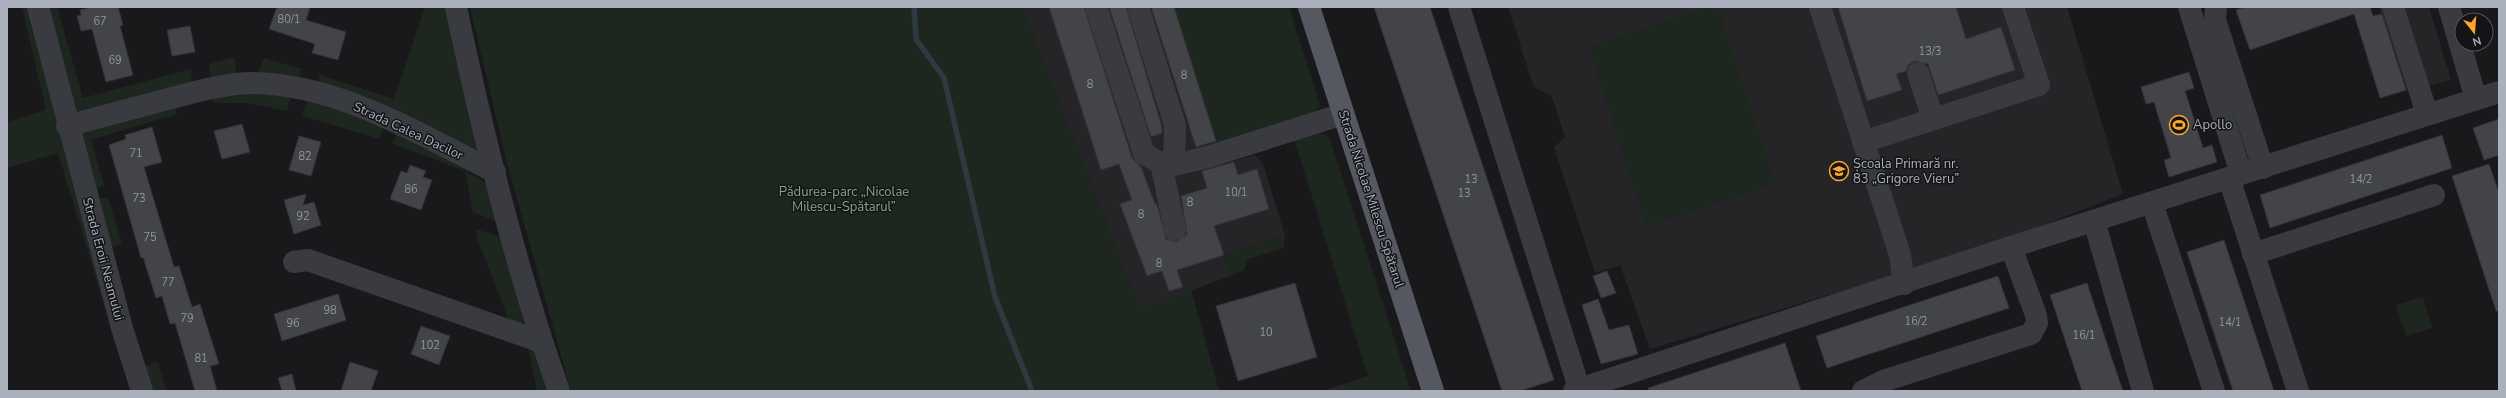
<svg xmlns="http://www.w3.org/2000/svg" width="2506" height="398" font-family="'Nunito Sans',sans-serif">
<rect width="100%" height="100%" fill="#19191b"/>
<!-- built -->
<g fill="#252528">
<path d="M 1022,7 L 1174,7 L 1224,164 L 1255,155 L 1263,164 L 1285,235 L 1224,255 L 1230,276 L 1140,309 Z"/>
<path d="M 1508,7 L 2067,7 L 2123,194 L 1987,247 L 1650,349 L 1620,265 L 1595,273 L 1554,147 L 1565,137 L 1552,97 L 1534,87 Z"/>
<path d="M 2379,7 L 2429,7 L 2451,80 L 2380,98 L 2364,23 L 2383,17 Z"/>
<path d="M 1347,383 L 1349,391 L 1323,391 Z"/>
</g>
<!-- green -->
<g fill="#1e271f">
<path d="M 22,7 L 29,7 L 116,344 L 58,153 L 7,168 L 7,122 L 46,110 Z"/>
<path d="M 43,7 L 57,7 L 83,98 L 191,69 L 192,85 L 72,113 Z"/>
<path d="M 425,7 L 448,7 L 482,158 L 316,88 L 320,75 L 394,99 Z"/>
<path d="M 470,7 L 1022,7 L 1140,308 L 1191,289 L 1219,391 L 571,391 L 506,159 Z"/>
<path d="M 1174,7 L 1289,7 L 1320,105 L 1312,115 L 1218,146 Z"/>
<path d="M 1707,7 L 1718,7 L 1776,184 L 1646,226 L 1588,46 Z"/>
<path d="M 235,57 L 236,77 L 211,82 L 209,64 Z"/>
<path d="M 264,58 L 302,69 L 296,83 L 256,78 Z"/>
<path d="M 292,93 L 287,111 L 247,103 L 213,103 L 213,94 Z"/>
<path d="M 308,96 L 384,125 L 380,139 L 302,116 Z"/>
<path d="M 174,102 L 177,114 L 91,140 L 104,185 L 92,190 L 75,130 Z"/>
<path d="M 1314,131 L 1329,136 L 1411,391 L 1349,391 L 1347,383 L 1368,376 L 1295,142 L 1295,137 Z"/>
<path d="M 398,132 L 460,163 L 465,171 L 489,185 L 500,223 L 473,212 L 465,171 L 392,143 Z"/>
<path d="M 108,197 L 122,244 L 109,248 L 96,200 Z"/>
<path d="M 476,229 L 504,238 L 527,320 L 522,324 L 509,321 L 478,240 Z"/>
<path d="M 1285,235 L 1284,248 L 1248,259 L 1244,270 L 1230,276 L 1224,255 Z"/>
<path d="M 2423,297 L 2432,328 L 2406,336 L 2396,305 Z"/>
<path d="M 528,348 L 541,352 L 555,391 L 537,391 Z"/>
<path d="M 158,362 L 166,390 L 149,391 L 142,367 Z"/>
</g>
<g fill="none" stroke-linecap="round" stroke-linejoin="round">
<!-- stream -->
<path stroke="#2d3a41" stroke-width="5.5" d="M 914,7 L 916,39 L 944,78 L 995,297 L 1032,391"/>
</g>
<!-- building -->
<g fill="#434448" stroke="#333338">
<path d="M 93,7 L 118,7 L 123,25 L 120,26 L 133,75 L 106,82 L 92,29 L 81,31 L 77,16 L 81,15 L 80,10 Z"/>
<path d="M 277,7 L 310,7 L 306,20 L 346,32 L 338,60 L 312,53 L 315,44 L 269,29 Z"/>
<path d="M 1049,7 L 1084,7 L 1132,158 L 1141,167 L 1155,204 L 1157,204 L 1166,239 L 1177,242 L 1187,234 L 1181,196 L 1207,188 L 1202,171 L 1234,162 L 1238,175 L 1257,169 L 1269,209 L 1214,226 L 1224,255 L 1177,270 L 1183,287 L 1169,291 L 1162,271 L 1147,276 L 1120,204 L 1132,200 L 1119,164 L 1101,170 Z"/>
<path d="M 1109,7 L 1126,7 L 1162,127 L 1162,133 L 1151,137 Z"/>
<path d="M 1151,7 L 1174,7 L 1216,141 L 1196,147 Z"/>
<path d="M 1374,7 L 1430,7 L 1554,380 L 1520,391 L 1502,391 Z"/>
<path d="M 1838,7 L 1956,7 L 1966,39 L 2001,27 L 2015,70 L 1938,95 L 1928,64 L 1915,61 L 1908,65 L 1906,71 L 1896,74 L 1902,90 L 1867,101 Z"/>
<path d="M 2246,7 L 2370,7 L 2373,16 L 2382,14 L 2406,90 L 2380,98 L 2354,14 L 2250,50 L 2236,10 Z"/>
<path d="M 190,26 L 195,52 L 172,56 L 167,30 Z"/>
<path d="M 2189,72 L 2194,88 L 2185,91 L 2203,148 L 2212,145 L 2217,162 L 2169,177 L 2164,160 L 2171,158 L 2154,102 L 2146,104 L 2141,87 Z"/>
<path d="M 2499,119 L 2499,155 L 2484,160 L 2473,128 Z"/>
<path d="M 242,124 L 250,152 L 222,159 L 214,131 Z"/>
<path d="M 152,127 L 162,162 L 144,167 L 174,267 L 179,266 L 192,307 L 200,304 L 219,364 L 210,366 L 217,391 L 195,391 L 175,323 L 170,324 L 162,296 L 156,298 L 143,257 L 141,258 L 109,145 L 126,139 L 125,135 Z"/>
<path d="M 2442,135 L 2452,168 L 2270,228 L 2260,195 Z"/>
<path d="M 299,136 L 321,142 L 311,176 L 289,170 Z"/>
<path d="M 2489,164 L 2499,193 L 2499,311 L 2496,311 L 2452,176 Z"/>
<path d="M 410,165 L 426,171 L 423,177 L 432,180 L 421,210 L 390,199 L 401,171 L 407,173 Z"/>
<path d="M 306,194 L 303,205 L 314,202 L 321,225 L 294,234 L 284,200 Z"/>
<path d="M 2224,240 L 2274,391 L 2233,391 L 2187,252 Z"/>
<path d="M 1607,271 L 1616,293 L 1601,298 L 1593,276 Z"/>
<path d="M 1998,276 L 2009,308 L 1827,368 L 1816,336 Z"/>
<path d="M 1295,283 L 1317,357 L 1238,381 L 1216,306 Z"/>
<path d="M 2087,283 L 2112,359 L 2123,391 L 2082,391 L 2050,295 Z"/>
<path d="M 338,294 L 346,320 L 282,341 L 274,314 Z"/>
<path d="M 1598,299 L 1609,330 L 1629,325 L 1638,354 L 1601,364 L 1582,305 Z"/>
<path d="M 421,326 L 450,336 L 439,365 L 411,354 Z"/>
<path d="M 1785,343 L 1801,391 L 1649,391 L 1648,388 Z"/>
<path d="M 350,362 L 378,371 L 371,391 L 341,391 Z"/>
<path d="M 292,374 L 296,391 L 282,391 L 278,378 Z"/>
</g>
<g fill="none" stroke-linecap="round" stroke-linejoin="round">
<!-- minor -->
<g stroke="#393b41" stroke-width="22">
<path d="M 38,7 L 122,328 L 142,391"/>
<path d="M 456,7 C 483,136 515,267 559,391"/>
<path d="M 1096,7 L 1144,154 L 1161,163 L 1174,165 L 1208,157 L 1343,114"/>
<path d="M 1138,7 L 1175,125 L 1174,165"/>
<path d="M 1459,7 L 1580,391"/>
<path d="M 1820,7 L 1900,255 L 1904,284"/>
<path d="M 2189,7 L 2241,174"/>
<path d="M 2216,7 L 2215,20 L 2263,168"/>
<path d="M 2393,7 L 2427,114"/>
<path d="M 2449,7 L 2476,99"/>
<path d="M 1918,73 L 1933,119"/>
<path d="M 67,126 C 99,117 131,109 164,100 C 191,93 221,84 250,83 C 337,83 419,134 495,172"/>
<path d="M 1863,142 L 2039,85 L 2013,7"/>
<path d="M 1161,163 L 1175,230"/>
<path d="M 2229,178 L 2298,391"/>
<path d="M 2152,203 L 2214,391"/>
<path d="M 2094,221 L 2143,391"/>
<path d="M 2253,254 L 2434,195"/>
<path d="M 294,262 L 308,260 L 542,342"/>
<path d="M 1574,391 L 2011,247 L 2499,92"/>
<path d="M 1863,391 L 1883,381 L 2031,334 L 2037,323 L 2036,315 L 2011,247"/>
</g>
<!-- major -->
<path stroke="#555860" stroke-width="22" d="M 1309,7 L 1433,391"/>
</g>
<!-- icons -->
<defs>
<g id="stadium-ring" transform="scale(1)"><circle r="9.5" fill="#141416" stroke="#ffa52d" stroke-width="1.5"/><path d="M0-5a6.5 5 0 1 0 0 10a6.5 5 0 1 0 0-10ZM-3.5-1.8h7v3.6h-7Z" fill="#ffa52d"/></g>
<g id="school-ring" transform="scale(1)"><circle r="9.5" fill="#141416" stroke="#ffa52d" stroke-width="1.5"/><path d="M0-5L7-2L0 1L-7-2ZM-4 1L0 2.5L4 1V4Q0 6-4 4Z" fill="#ffa52d"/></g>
</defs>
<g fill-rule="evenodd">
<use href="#stadium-ring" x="2179" y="125"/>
<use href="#school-ring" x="1839" y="171"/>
</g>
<g text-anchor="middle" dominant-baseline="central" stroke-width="3" stroke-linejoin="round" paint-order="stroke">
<!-- number labels -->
<g font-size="11" fill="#90969f">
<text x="289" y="19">80/1</text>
<text x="100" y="21">67</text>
<text x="1930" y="51">13/3</text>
<text x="115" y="60">69</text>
<text x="1184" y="75">8</text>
<text x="1090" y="84">8</text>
<text x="136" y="153">71</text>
<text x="305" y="156">82</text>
<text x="1471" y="179">13</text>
<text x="2361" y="179">14/2</text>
<text x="411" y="189">86</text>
<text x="1236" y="192">10/1</text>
<text x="1464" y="193">13</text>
<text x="139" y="198">73</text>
<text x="1190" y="202">8</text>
<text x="1141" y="214">8</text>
<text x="303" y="216">92</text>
<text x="150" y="237">75</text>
<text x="1159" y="263">8</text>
<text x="168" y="282">77</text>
<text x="330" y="310">98</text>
<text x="187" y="318">79</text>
<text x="1916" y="321">16/2</text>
<text x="2230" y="322">14/1</text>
<text x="293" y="323">96</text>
<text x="1266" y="332">10</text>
<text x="2084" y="335">16/1</text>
<text x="430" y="345">102</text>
<text x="201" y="358">81</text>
</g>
<!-- poi labels -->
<g font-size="13" fill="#aab1bc" stroke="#141416" text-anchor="start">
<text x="2193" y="125">Apollo</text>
<text x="1853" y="164">Școala Primară nr.<tspan x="1853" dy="15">83 „Grigore Vieru”</tspan></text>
</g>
<!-- street labels -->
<g font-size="13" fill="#aab1bc" stroke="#141416">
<text transform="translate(408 131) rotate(25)">Strada Calea Dacilor</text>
<text transform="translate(1371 199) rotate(72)">Strada Nicolae Milescu Spătarul</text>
<text transform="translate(103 259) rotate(75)">Strada Eroii Neamului</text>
</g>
<!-- park labels -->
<g font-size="13" fill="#81a880" stroke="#141416">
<text x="844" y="192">Pădurea-parc „Nicolae<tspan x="844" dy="15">Milescu-Spătarul”</tspan></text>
</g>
</g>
<!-- border -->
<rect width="2506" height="398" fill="none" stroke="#aab1bc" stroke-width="16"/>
<!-- north arrow -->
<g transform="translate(2474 32) rotate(163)"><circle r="19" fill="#141416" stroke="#505358"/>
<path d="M0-3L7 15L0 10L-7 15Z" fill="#ffa52d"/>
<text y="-6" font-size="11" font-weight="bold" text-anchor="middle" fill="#aab1bc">N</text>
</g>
</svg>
